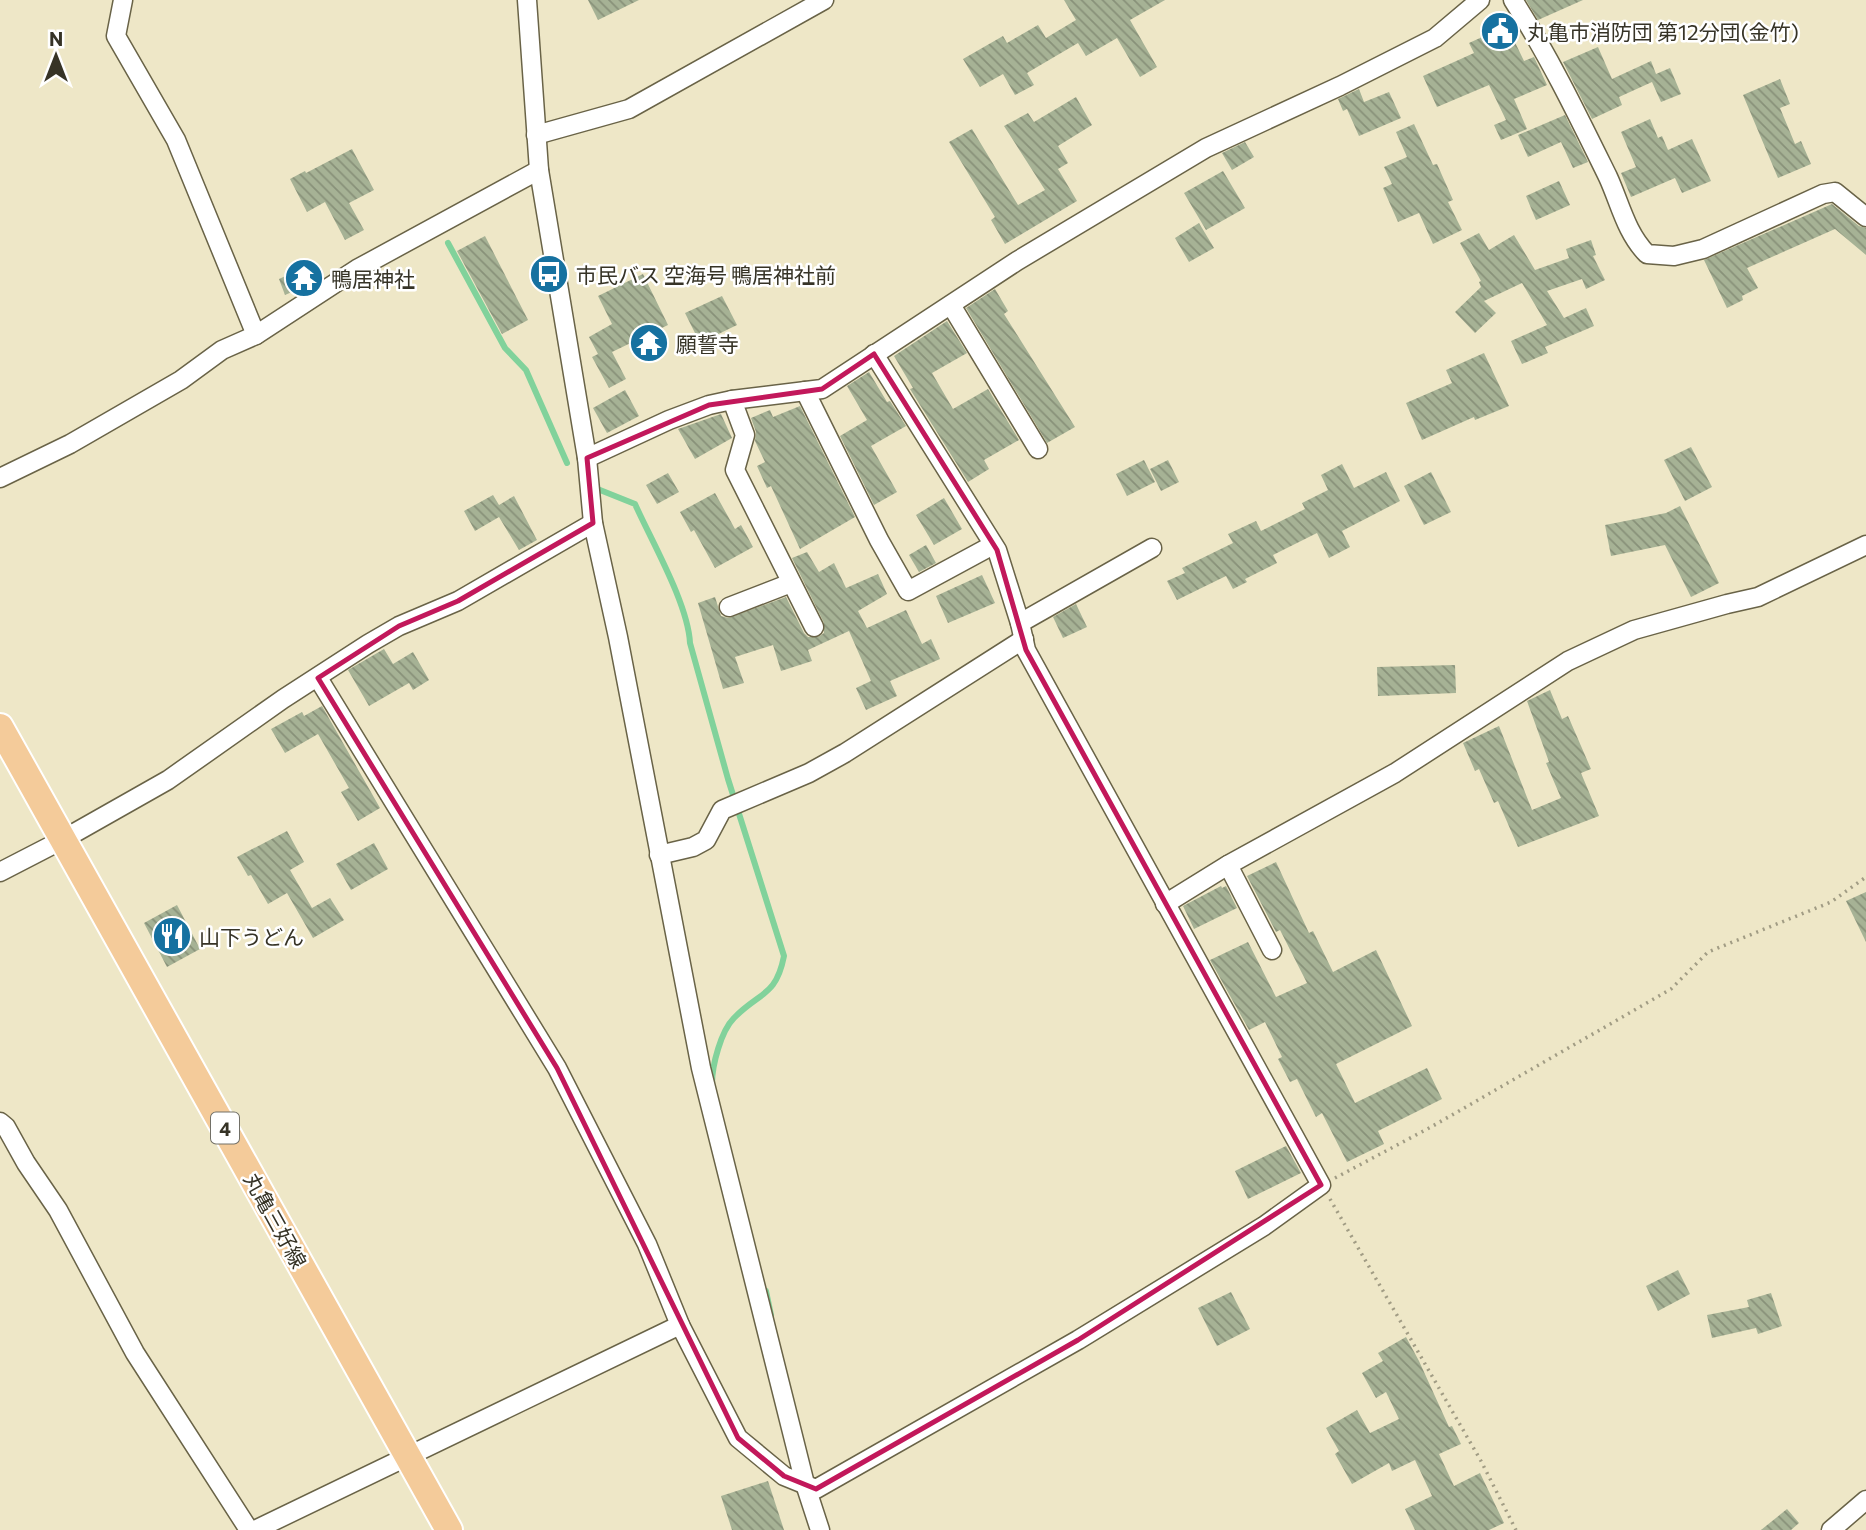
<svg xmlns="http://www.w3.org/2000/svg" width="1866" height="1530" font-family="Commissioner,'Noto Sans JP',sans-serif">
<defs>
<pattern id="building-back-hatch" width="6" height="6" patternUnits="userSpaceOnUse" patternTransform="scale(1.75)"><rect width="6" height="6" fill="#a6b295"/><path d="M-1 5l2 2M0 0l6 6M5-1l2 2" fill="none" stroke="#889179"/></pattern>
</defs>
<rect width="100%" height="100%" fill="#eee7c7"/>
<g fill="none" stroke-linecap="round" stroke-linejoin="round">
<!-- stream -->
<g stroke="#81d29b" stroke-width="6">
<path d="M 448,243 L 505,348 L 526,370 L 567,463"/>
<path d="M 595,488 L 635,504 C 652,542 688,604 690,643 L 728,779 L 784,956 C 776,997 759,992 734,1018 C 721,1031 712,1065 712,1084"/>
<path d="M 766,1291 L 771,1315"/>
</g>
</g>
<!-- building -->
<g fill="url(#building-back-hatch)">
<path d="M 588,0 L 639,0 L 598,20 Z"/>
<path d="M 1064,0 L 1165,0 L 1130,20 L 1157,67 L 1140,77 L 1117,38 L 1086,56 L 1078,43 L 1027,73 L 1034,85 L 1015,95 L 1003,74 L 980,87 L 963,59 L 1003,36 L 1007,43 L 1038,25 L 1046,38 L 1076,20 Z"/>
<path d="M 1526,0 L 1583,0 L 1538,20 Z"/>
<path d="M 1509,15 L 1518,29 L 1510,32 L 1524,61 L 1534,57 L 1547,85 L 1514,99 L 1527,129 L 1501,140 L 1494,125 L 1506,120 L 1489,85 L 1437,107 L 1423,76 L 1474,53 L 1469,43 L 1491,33 L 1488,25 Z"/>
<path d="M 1598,47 L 1612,79 L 1651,61 L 1656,74 L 1670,68 L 1681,94 L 1661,102 L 1652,82 L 1619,97 L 1622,105 L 1592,119 L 1563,62 Z"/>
<path d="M 1780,79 L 1790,104 L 1780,108 L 1795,144 L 1801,141 L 1811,164 L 1778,178 L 1743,95 Z"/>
<path d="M 1359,89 L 1364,102 L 1389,92 L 1401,118 L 1359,136 L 1347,109 L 1343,111 L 1338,99 Z"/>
<path d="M 1076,97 L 1092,125 L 1058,146 L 1068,163 L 1058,169 L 1077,201 L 1005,244 L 991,220 L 995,217 L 949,142 L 972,129 L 1018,205 L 1045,190 L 1004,126 L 1028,113 L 1034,122 Z"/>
<path d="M 1565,115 L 1588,162 L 1573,168 L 1561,142 L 1528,157 L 1518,135 Z"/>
<path d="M 1650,119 L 1658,138 L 1662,136 L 1668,150 L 1692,139 L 1711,181 L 1682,193 L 1675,178 L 1631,197 L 1621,173 L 1636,167 L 1621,132 Z"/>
<path d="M 1414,124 L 1433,165 L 1437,164 L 1453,200 L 1448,202 L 1462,230 L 1433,244 L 1419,213 L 1398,222 L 1383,188 L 1392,184 L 1384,167 L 1407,157 L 1396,132 Z"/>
<path d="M 1245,142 L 1254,157 L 1232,170 L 1222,153 Z"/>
<path d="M 352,149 L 374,190 L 349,203 L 364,230 L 345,240 L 325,202 L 307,212 L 290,179 L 305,171 L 306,173 Z"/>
<path d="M 1223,171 L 1245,208 L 1206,230 L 1184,193 Z"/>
<path d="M 1559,181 L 1570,205 L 1536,220 L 1526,196 Z"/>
<path d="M 1832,204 L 1859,226 L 1866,228 L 1866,255 L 1835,229 L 1747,268 L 1758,288 L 1742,296 L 1743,300 L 1727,308 L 1704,260 Z"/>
<path d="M 1199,223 L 1214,248 L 1189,262 L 1175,238 Z"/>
<path d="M 1479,233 L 1489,250 L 1514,235 L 1535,270 L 1569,258 L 1566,249 L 1591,240 L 1596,255 L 1593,256 L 1605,280 L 1586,289 L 1582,279 L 1547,291 L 1564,318 L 1586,308 L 1594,326 L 1545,347 L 1548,353 L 1522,364 L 1511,341 L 1547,325 L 1522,283 L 1484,301 L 1496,313 L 1475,333 L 1455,312 L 1481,287 L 1479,282 L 1481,281 L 1460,243 Z"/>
<path d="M 485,236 L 528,320 L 502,334 L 457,251 Z"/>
<path d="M 294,272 L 301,288 L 285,295 L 279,279 Z"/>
<path d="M 643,274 L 668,325 L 612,352 L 626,379 L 609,388 L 592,357 L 598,354 L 589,337 L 612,324 L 598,296 Z"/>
<path d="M 995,289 L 1008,311 L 1004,314 L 1075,427 L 1047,443 L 966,308 Z"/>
<path d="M 722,296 L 737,325 L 700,343 L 685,313 Z"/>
<path d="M 947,321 L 967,353 L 932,373 L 953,409 L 988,389 L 1019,440 L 984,460 L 989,469 L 968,482 L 910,389 L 913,388 L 894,356 Z"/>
<path d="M 1484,353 L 1509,406 L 1475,420 L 1474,417 L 1422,440 L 1406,403 L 1452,383 L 1446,370 Z"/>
<path d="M 869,372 L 887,402 L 890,401 L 906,426 L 871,446 L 897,492 L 874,505 L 840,436 L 867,420 L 847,386 Z"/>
<path d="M 625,390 L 639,416 L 607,433 L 593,408 Z"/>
<path d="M 800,406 L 855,517 L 800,549 L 771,486 L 767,488 L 757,466 L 765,462 L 755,441 L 756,432 L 751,418 L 770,410 L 773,417 Z"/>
<path d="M 721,414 L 732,438 L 695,459 L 678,429 Z"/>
<path d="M 1691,447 L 1712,487 L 1685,501 L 1664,460 Z"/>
<path d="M 1144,460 L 1155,482 L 1127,496 L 1116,474 Z"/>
<path d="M 1168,460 L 1179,482 L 1161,491 L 1150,469 Z"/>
<path d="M 1342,464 L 1354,488 L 1386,472 L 1400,501 L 1342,531 L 1350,547 L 1329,558 L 1317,533 L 1273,555 L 1277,563 L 1245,579 L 1247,582 L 1233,589 L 1226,576 L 1177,600 L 1167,581 L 1185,573 L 1182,568 L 1233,543 L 1228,534 L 1256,521 L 1261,531 L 1305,509 L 1302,503 L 1328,490 L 1321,475 Z"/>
<path d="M 1431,472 L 1451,512 L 1424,525 L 1404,486 Z"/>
<path d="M 668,473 L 679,492 L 657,504 L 646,485 Z"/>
<path d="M 715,493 L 735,529 L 741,525 L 753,547 L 715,568 L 694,530 L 691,532 L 680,512 Z"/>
<path d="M 493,495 L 499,505 L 514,496 L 537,540 L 519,550 L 499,517 L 475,531 L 464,511 Z"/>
<path d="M 944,498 L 962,529 L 934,545 L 916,515 Z"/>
<path d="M 1680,506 L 1719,583 L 1691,597 L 1665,545 L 1611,556 L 1605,525 L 1666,513 Z"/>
<path d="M 926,545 L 936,563 L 919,572 L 909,555 Z"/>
<path d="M 807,552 L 819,572 L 834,563 L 846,588 L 878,574 L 887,594 L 858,611 L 867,628 L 906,610 L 922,644 L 931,639 L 940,659 L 890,681 L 897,696 L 866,710 L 856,688 L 871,681 L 849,631 L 808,650 L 812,661 L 781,671 L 773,645 L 735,657 L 744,683 L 723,689 L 698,603 L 715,597 L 721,616 L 728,618 L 786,597 L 804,633 L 808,637 L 818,637 L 824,633 L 824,623 L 792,558 Z"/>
<path d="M 982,575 L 995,603 L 948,623 L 936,596 Z"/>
<path d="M 1076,604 L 1087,627 L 1063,638 L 1053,617 Z"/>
<path d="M 384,649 L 393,664 L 413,652 L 429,680 L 413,690 L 409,683 L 369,706 L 348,670 Z"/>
<path d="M 1455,665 L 1456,693 L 1378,696 L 1377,667 Z"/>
<path d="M 1550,690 L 1562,719 L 1568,716 L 1591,769 L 1581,773 L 1599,816 L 1518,847 L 1498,801 L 1494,803 L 1479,769 L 1475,771 L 1463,743 L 1499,726 L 1532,810 L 1561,798 L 1546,763 L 1549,762 L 1527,701 Z"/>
<path d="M 322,706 L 380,808 L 358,821 L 341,792 L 349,788 L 318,734 L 285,753 L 271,729 L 302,712 L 304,716 Z"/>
<path d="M 287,831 L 304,862 L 290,870 L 312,908 L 330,898 L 344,920 L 313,938 L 287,893 L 268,904 L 251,875 L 248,876 L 237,857 Z"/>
<path d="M 374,843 L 388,869 L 351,890 L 336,864 Z"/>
<path d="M 1276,862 L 1309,933 L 1313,931 L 1333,972 L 1376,950 L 1412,1026 L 1336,1064 L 1355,1103 L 1427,1068 L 1442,1099 L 1378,1131 L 1384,1144 L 1347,1162 L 1322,1113 L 1316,1117 L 1297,1079 L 1290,1082 L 1278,1059 L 1282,1057 L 1265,1022 L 1249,1030 L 1210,960 L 1248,942 L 1276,997 L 1307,983 L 1280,930 L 1276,932 L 1247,876 Z"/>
<path d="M 1221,886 L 1222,888 L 1226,886 L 1237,908 L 1194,929 L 1183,906 Z"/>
<path d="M 1866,892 L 1866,942 L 1846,901 Z"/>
<path d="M 177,905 L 200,949 L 167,967 L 144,923 Z"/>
<path d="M 1286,1146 L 1301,1173 L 1248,1199 L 1235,1171 Z"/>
<path d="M 1678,1270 L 1690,1294 L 1658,1311 L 1646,1286 Z"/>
<path d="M 1231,1292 L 1250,1329 L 1217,1346 L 1198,1308 Z"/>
<path d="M 1771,1293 L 1782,1326 L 1758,1334 L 1756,1328 L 1712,1338 L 1707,1315 L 1749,1307 L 1747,1300 Z"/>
<path d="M 1406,1337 L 1419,1361 L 1449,1427 L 1452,1426 L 1461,1444 L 1439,1454 L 1454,1486 L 1480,1473 L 1504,1523 L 1489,1530 L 1415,1530 L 1405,1509 L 1432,1496 L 1415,1460 L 1392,1471 L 1389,1463 L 1352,1484 L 1335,1454 L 1339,1451 L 1326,1428 L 1357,1410 L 1370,1433 L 1399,1419 L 1386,1392 L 1376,1398 L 1362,1373 L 1383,1361 L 1378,1353 Z"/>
<path d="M 768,1481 L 784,1530 L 732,1530 L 721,1496 Z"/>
<path d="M 1787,1509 L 1799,1523 L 1791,1530 L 1761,1530 Z"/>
</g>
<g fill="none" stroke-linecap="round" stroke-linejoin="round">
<!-- minor casing -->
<g stroke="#696347" stroke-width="21">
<g id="minor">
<path d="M 123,0 L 116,36 L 176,140 L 256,335"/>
<path d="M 527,0 L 539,170 L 587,458 L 593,523 L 618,637 L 701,1068 L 805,1484 L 820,1530"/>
<path d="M 1513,0 C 1549,56 1579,118 1608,177 C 1620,203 1626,233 1647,254 L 1674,256 L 1703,249 L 1823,194 L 1835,192 L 1866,217"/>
<path d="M 536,135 L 629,109 L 824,0"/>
<path d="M 951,305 L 1038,449"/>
<path d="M 805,391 L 879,540 L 908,591 L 993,545"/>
<path d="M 732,400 L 745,435 L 735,470 L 814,627"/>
<path d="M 587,458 L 669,420 L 709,405 L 732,400 L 822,389 L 1017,261 L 1206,148 L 1340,86 L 1435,38 L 1480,0"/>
<path d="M 0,478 L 70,444 L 181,380 L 222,350 L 256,335 L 357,269 L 539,170"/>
<path d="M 729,607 L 791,583"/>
<path d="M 1020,623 L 1152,548"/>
<path d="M 318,678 L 557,1068 L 647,1244 L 680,1325 L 738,1438 L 784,1476 L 816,1489 L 1078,1340 L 1264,1226 L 1321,1185 L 1026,650 L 1020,623 L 997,550 L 874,354"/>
<path d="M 659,855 L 693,847 L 706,840 L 722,810 L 809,773 L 845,753 L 1024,639"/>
<path d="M 1228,865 L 1272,950"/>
<path d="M 0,872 L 62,840 L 168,780 L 283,699 L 368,644 L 399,626 L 458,601 L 593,523"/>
<path d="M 1165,904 L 1228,865 L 1395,773 L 1568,661 L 1634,630 L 1727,604 L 1758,597 L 1866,545"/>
<path d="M 0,1122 L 6,1127 L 26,1163 L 58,1210 L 135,1353 L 249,1530"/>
<path d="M 255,1530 L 680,1325"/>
<path d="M 1831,1530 L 1866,1500"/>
</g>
</g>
<!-- primary casing -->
<g stroke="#fff" stroke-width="30">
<path id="primary" d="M 0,727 L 449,1530"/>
</g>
<!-- path -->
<g stroke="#a19c84" stroke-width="3.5" stroke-dasharray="2 5" stroke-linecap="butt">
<path d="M 299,279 L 313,274"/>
<path d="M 1335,1178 L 1431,1127 L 1671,989 L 1708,952 L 1831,902 L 1866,877"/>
<path d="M 1330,1199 L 1481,1461 L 1516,1530"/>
</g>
<!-- minor -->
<use href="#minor" stroke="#fff" stroke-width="18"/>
<!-- primary -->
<use href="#primary" stroke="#f4cb9a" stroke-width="26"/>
</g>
<!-- marked area -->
<path fill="none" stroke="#c2185b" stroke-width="5" stroke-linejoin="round" d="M 874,354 L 997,550 L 1026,650 L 1321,1185 L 1078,1340 L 816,1489 L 784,1476 L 738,1438 L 557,1068 L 318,678 L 399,626 L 458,601 L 593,523 L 587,458 L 709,405 L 822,389 Z"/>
<!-- icons -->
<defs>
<g id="civic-disc" transform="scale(2.0125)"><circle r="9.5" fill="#1671a0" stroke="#fff"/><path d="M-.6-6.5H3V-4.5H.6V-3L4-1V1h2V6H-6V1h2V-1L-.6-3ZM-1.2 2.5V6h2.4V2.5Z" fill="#fff"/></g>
<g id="bus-disc" transform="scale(2.0125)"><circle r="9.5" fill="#1671a0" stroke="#fff"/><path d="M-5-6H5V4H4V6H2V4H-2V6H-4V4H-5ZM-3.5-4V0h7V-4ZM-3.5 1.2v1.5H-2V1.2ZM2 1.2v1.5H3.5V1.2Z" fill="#fff"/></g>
<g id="temple-disc" transform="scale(2.0125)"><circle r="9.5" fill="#1671a0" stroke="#fff"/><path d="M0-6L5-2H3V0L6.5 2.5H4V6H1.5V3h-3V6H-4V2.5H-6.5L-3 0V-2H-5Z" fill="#fff"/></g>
<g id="restaurant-disc" transform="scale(2.0125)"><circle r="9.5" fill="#1671a0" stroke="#fff"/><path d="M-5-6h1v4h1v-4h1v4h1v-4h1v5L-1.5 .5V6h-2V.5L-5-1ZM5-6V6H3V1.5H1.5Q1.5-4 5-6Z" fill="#fff"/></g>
</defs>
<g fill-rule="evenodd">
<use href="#civic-disc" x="1500" y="31"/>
<use href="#bus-disc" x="549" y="274"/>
<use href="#temple-disc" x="304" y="278"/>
<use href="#temple-disc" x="649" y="343"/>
<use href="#restaurant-disc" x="172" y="936"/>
</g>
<g text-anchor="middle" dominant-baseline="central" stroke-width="5" stroke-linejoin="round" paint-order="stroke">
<!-- shield labels -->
<rect fill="#fff" stroke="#727067" stroke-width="2" x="211" y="1112.5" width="28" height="31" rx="5"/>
<g font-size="19" font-weight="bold" fill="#363326">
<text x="225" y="1128">4</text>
</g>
<!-- poi labels -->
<g font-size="21" fill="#363326" stroke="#fff" text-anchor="start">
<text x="1527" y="31">丸亀市消防団 第12分団(金竹)</text>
<text x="576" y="274">市民バス 空海号 鴨居神社前</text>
<text x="331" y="278">鴨居神社</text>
<text x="676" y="343">願誓寺</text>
<text x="199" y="936">山下うどん</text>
</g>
<!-- street labels -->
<g font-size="21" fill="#363326" stroke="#fff">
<text transform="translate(276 1220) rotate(61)">丸亀三好線</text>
</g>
</g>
<!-- north arrow -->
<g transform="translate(56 56)" stroke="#ffffff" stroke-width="5" paint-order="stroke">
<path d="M0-5L12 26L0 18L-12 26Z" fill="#363326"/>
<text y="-10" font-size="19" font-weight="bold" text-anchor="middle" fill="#363326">N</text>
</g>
</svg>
